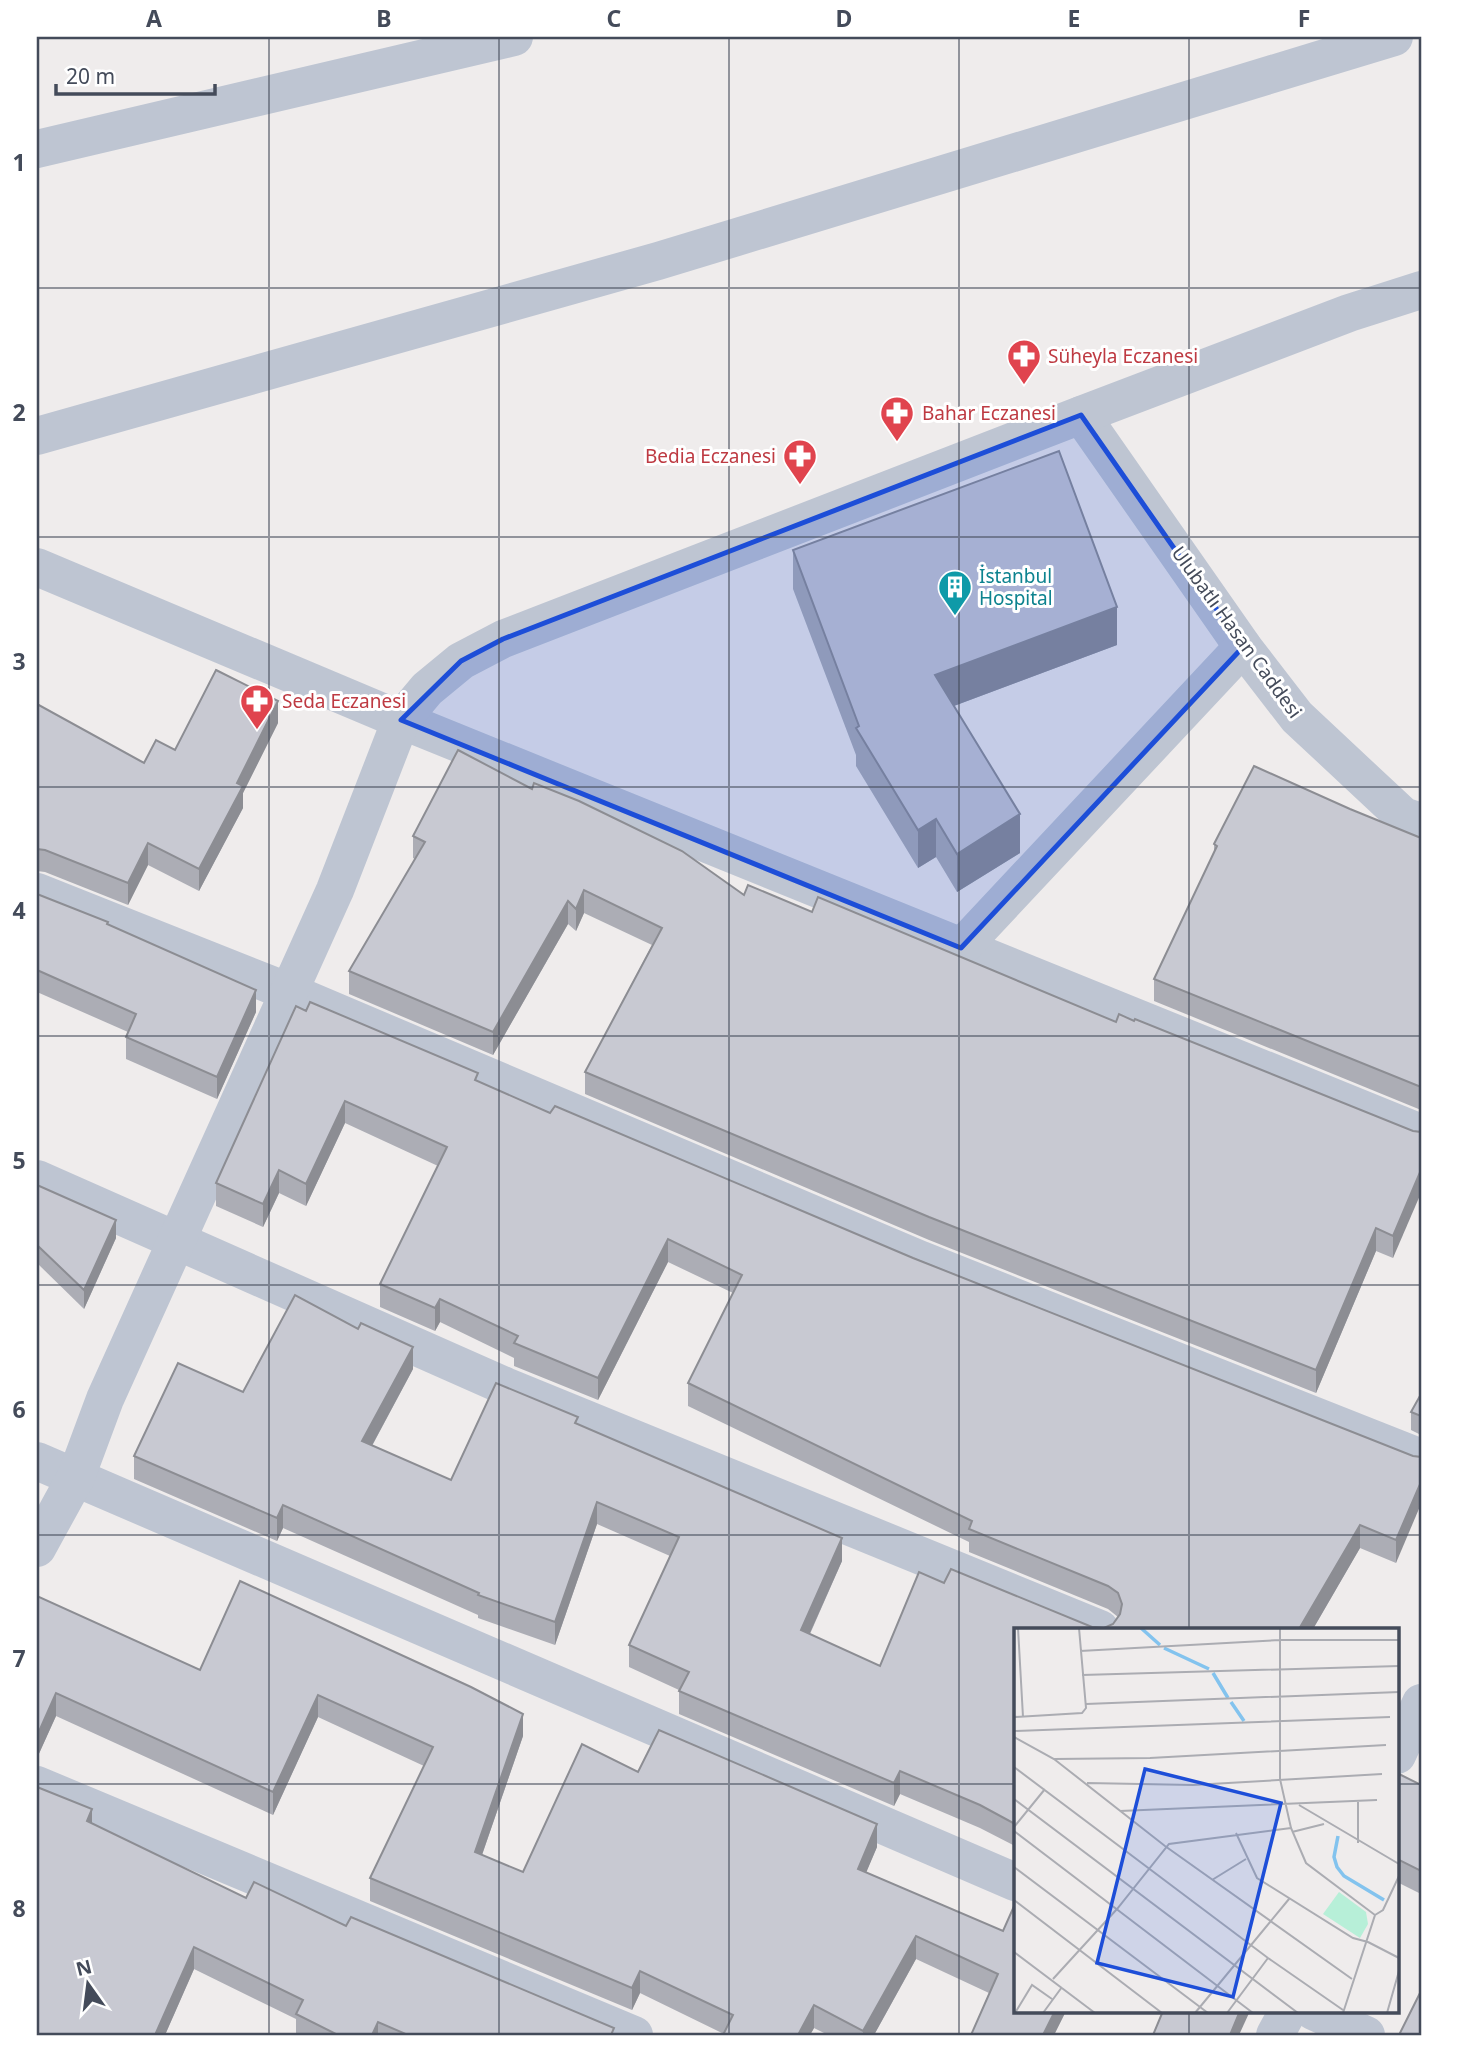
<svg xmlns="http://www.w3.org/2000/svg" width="1458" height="2072" font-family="'Noto Sans',sans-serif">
<rect width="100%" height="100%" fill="#efecec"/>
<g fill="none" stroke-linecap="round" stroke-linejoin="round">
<!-- street -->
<g stroke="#bec5d2" stroke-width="38">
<path d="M 37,149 L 514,37"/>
<path d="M 1081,415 L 1243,647 L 1297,717 L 1403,816 L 1421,822"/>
<path d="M 37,436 L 658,261 L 1394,37"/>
<path d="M 37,567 L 401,720 L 1421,1133"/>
<path d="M 37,892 L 289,992 L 921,1260 L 1421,1458"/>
<path d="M 961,948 L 1243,647"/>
<path d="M 37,1179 L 505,1386 L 1100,1629"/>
<path d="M 37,1461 L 1015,1882"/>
<path d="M 37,1548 L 76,1477 L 105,1399 L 335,890 L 401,720 L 427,689 L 461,661 L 503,639 L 1081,415 L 1349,313 L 1421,290"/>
<path d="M 1397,1755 L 1421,1703"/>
<path d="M 37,1785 L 634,2035"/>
<path d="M 1313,2011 L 1366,2035"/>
<path d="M 1275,2035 L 1288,2011"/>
</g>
</g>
<!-- wall -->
<g fill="#acadb5">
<path d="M 793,550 L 1117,645 L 954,706 L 1020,853 L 957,892 L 936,857 L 918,868 L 856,766 L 856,755 L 793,589 Z"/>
<path d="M 37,704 L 144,763 L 175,750 L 278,723 L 243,793 L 243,808 L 199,891 L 148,865 L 128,905 L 45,872 L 37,871 Z"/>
<path d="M 532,789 L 744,895 L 812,912 L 1116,1022 L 1413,1131 L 1393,1258 L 1376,1251 L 1316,1393 L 929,1240 L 585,1094 L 585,1072 L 652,945 L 584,913 L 576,931 L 568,924 L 493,1055 L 349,994 L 349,971 L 415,859 L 413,858 L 413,836 Z"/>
<path d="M 1350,809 L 1421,838 L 1421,1110 L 1154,1001 L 1154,979 L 1214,853 L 1214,844 Z"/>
<path d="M 37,894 L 108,924 L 256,1012 L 217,1099 L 126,1059 L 126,1037 L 128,1032 L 37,992 Z"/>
<path d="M 296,1006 L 478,1081 L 550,1113 L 1413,1456 L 1396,1563 L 1360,1548 L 1313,1629 L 1015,1629 L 1015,1846 L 980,1828 L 900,1794 L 894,1806 L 679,1714 L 679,1690 L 629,1667 L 629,1645 L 670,1556 L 597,1524 L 555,1645 L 478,1618 L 478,1615 L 283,1528 L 277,1541 L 134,1479 L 134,1456 L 243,1392 L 413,1369 L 372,1446 L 451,1480 L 578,1425 L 842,1561 L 810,1634 L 880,1666 L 944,1583 L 1092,1627 L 1104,1628 L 1113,1624 L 1118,1617 L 1108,1609 L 969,1552 L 969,1542 L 688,1406 L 688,1383 L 733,1293 L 668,1262 L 598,1400 L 514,1366 L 514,1358 L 440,1322 L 435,1331 L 380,1307 L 380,1284 L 438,1166 L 345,1123 L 306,1206 L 279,1193 L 263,1227 L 216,1206 L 216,1183 Z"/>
<path d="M 37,1185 L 116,1238 L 84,1309 L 37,1263 Z"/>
<path d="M 1421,1394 L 1421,1435 L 1411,1430 L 1411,1412 Z"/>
<path d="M 240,1581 L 471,1687 L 523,1714 L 523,1736 L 482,1855 L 523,1872 L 582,1744 L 638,1772 L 659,1730 L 877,1824 L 877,1847 L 866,1872 L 1003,1931 L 1015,1904 L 1015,2011 L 1066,2011 L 1054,2035 L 971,2035 L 989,1993 L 916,1959 L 874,2035 L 828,2035 L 814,2028 L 810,2035 L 723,2035 L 724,2034 L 640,1993 L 632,2010 L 370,1901 L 370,1878 L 424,1766 L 318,1717 L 273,1815 L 56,1716 L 37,1758 L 37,1596 L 200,1670 Z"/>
<path d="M 1397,1773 L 1421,1785 L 1421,1784 L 1421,1894 L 1397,1882 Z"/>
<path d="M 92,1824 L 246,1898 L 346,1926 L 614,2035 L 296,2035 L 296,2019 L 194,1969 L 165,2035 L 37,2035 Z"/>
</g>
<!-- shaded-wall -->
<g fill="#8c8d93">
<path d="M 1117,607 L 1117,645 L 935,713 L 935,675 Z"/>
<path d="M 278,701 L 278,723 L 243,793 L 243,808 L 199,891 L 199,869 L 237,783 Z"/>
<path d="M 1020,814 L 1020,853 L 957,892 L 957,854 Z"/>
<path d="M 936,819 L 936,857 L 918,868 L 918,830 Z"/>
<path d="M 148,843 L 148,865 L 128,905 L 128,883 Z"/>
<path d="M 584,890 L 584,913 L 576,931 L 576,909 Z"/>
<path d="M 568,901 L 568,924 L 493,1055 L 493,1032 Z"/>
<path d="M 256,990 L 256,1012 L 217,1099 L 217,1077 Z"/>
<path d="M 345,1101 L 345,1123 L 306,1206 L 306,1184 Z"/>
<path d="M 279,1170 L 279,1193 L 263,1227 L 263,1204 Z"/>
<path d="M 1421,1170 L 1421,1193 L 1393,1258 L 1393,1236 Z"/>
<path d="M 116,1220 L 116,1238 L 84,1309 L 84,1290 Z"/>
<path d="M 1376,1228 L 1376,1251 L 1316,1393 L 1316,1370 Z"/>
<path d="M 668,1239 L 668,1262 L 598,1400 L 598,1378 Z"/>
<path d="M 440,1299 L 440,1322 L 435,1331 L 435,1308 Z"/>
<path d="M 413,1347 L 413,1369 L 362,1464 L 362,1441 Z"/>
<path d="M 1421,1482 L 1421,1504 L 1396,1563 L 1396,1540 Z"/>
<path d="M 597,1502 L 597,1524 L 555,1645 L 555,1622 Z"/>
<path d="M 283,1505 L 283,1528 L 277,1541 L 277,1518 Z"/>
<path d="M 1360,1525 L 1360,1548 L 1313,1629 L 1299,1629 Z"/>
<path d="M 842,1538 L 842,1561 L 801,1653 L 801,1630 Z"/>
<path d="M 56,1693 L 56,1716 L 37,1758 L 37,1736 Z"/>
<path d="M 318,1695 L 318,1717 L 273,1815 L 273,1792 Z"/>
<path d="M 523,1714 L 523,1736 L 475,1875 L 475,1852 Z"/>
<path d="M 900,1771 L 900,1794 L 894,1806 L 894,1783 Z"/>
<path d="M 92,1809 L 92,1832 L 87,1821 Z"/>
<path d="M 877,1824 L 877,1847 L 858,1892 L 858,1869 Z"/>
<path d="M 916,1936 L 916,1959 L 874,2035 L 863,2035 L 863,2031 Z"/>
<path d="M 194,1947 L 194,1969 L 165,2035 L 155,2035 Z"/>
<path d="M 640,1971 L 640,1993 L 632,2010 L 632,1988 Z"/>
<path d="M 814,2005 L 814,2028 L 810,2035 L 798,2035 Z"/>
<path d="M 1055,2011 L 1066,2011 L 1054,2035 L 1043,2035 Z"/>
<path d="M 1240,2011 L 1250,2011 L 1239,2035 L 1230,2035 Z"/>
<path d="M 378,2022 L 378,2035 L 372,2035 Z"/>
</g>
<!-- building -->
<g fill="#c8c9d2" stroke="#8c8d93" stroke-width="2">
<path d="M 1059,451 L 1117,607 L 935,675 L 1020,814 L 957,854 L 936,819 L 918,830 L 856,728 L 859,726 L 793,550 Z"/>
<path d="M 216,670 L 278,701 L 237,783 L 243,786 L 199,869 L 148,843 L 128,883 L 45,850 L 37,849 L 37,704 L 144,763 L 156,740 L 175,750 Z"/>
<path d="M 458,750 L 532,789 L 534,783 L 579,801 L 682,851 L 744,895 L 748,885 L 812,912 L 818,897 L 1116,1022 L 1119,1014 L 1134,1021 L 1135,1019 L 1413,1131 L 1421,1132 L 1421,1170 L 1393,1236 L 1376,1228 L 1316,1370 L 929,1217 L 585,1072 L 662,928 L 584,890 L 576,909 L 568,901 L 493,1032 L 349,971 L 425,842 L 413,836 Z"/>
<path d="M 1254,766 L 1350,809 L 1421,838 L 1421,1087 L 1154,979 L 1217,846 L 1214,844 Z"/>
<path d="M 37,894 L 108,922 L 107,924 L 256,990 L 217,1077 L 126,1037 L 136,1014 L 37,970 Z"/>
<path d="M 310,1002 L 478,1073 L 475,1080 L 550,1113 L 555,1106 L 913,1258 L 1413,1456 L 1421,1457 L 1421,1482 L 1396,1540 L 1360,1525 L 1299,1629 L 1015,1629 L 1015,1824 L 980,1805 L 900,1771 L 894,1783 L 679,1691 L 689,1672 L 629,1645 L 679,1537 L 597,1502 L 555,1622 L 478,1595 L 479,1593 L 283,1505 L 277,1518 L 134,1456 L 178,1363 L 243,1392 L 295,1295 L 358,1329 L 361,1323 L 413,1347 L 362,1441 L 451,1480 L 496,1383 L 578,1417 L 575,1423 L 842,1538 L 801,1630 L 880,1666 L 919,1572 L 944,1583 L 951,1569 L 1092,1627 L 1104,1628 L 1113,1624 L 1120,1614 L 1122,1604 L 1118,1593 L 1108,1586 L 969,1529 L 972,1521 L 688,1383 L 742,1275 L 668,1239 L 598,1378 L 514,1343 L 518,1336 L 440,1299 L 435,1308 L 380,1284 L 447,1147 L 345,1101 L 306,1184 L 279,1170 L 263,1204 L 216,1183 L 296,1006 L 306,1011 Z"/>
<path d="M 37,1185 L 116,1220 L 84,1290 L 37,1245 Z"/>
<path d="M 1421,1394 L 1421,1416 L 1411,1412 Z"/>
<path d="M 240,1581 L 471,1687 L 523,1714 L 475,1852 L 523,1872 L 582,1744 L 638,1772 L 659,1730 L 877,1824 L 858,1869 L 1003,1931 L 1015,1904 L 1015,2011 L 1055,2011 L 1043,2035 L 971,2035 L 998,1974 L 916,1936 L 863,2031 L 814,2005 L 798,2035 L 723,2035 L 733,2015 L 640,1971 L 632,1988 L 370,1878 L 433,1747 L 318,1695 L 273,1792 L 56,1693 L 37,1736 L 37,1596 L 200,1670 Z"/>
<path d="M 1397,1773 L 1421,1785 L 1421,1784 L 1421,1871 L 1397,1859 Z"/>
<path d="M 37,1787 L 92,1809 L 87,1821 L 246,1898 L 254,1882 L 346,1926 L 351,1917 L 614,2028 L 611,2035 L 408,2035 L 378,2022 L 372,2035 L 338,2035 L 296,2014 L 303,2000 L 194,1947 L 155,2035 L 37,2035 Z"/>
<path d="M 1421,1991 L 1421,2035 L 1399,2035 Z"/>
<path d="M 1163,2011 L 1240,2011 L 1230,2035 L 1153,2035 Z"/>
</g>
<!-- marked area -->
<path fill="#1d4ed8" fill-opacity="0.2" stroke="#1d4ed8" stroke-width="5" stroke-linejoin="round" d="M 1081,415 L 1243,647 L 961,948 L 401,720 L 461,661 L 503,639 Z"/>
<!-- grid -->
<path fill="none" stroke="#444b5a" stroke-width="2" stroke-opacity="0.55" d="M 269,37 L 269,2035M 499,37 L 499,2035M 729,37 L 729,2035M 959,37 L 959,2035M 1189,37 L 1189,1629M 37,288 L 1421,288M 37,537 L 1421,537M 37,787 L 1421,787M 37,1036 L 1421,1036M 37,1285 L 1421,1285M 37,1535 L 1421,1535M 37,1784 L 1015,1784M 1397,1784 L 1421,1784M 1189,2011 L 1189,2035"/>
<!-- icons -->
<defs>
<g id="pharmacy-pin" transform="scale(1.75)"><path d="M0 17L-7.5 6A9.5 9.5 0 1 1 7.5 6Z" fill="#e0444e" stroke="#fff"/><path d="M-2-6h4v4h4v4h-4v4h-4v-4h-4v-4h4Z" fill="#fff"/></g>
<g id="building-pin" transform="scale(1.75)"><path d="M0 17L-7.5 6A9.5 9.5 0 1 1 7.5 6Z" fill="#0f9aa8" stroke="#fff"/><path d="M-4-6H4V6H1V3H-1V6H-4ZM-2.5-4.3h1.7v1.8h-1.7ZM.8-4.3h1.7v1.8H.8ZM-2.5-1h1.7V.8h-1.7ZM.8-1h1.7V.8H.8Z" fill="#fff"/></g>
</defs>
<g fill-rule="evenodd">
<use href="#pharmacy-pin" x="1024" y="356"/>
<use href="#pharmacy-pin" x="897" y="413"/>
<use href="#pharmacy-pin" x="800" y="456"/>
<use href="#building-pin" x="955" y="587"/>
<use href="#pharmacy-pin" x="257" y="701"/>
</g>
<g text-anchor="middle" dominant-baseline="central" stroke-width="6" stroke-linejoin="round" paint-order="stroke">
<!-- health labels -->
<g font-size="19" fill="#be3a42" stroke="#fff" text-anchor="start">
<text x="1048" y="356">Süheyla Eczanesi</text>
<text x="922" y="413">Bahar Eczanesi</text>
<text x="776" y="456" text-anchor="end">Bedia Eczanesi</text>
<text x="282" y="701">Seda Eczanesi</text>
</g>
<!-- culture labels -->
<g font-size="19" fill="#0d838f" stroke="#fff" text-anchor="start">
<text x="979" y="576">İstanbul<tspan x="979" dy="22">Hospital</tspan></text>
</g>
<!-- street labels -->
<g font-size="19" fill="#444b5a" stroke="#fff">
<text transform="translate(1237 632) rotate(54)">Ulubatlı Hasan Caddesi</text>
</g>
</g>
<!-- overview -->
<g transform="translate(1014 1628)">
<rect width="385" height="385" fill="#efecec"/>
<path d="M 325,264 L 352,284 L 354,296 L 346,310 L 309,286 Z" fill="#b7efd8"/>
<path fill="none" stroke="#83c3ee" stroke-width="3.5" d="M 127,0 L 146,17M 150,20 L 195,41M 199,45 L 214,70M 217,74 L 230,93M 324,208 L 320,229 L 323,239 L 330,248 L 370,272"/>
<path fill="none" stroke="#abacb2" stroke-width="2" d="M 4,0 L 9,89M 266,0 L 266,151 L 277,200 L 292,235 L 361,287 L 329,385M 66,23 L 266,12 L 385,12M 68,47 L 385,38M 72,76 L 385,64M 0,89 L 68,85 L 72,80 L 65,0M 0,103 L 376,89M 0,109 L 40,131 L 151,218 L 338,351M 40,131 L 136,130 L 372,117M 0,139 L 254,330 L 329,382M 73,155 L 179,157 L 368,146M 0,171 L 284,385M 344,173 L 344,215M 285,177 L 385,236M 106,183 L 363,172M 0,199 L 31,161M 0,203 L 239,385M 278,204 L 310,196M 222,205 L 243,250 L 339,310 L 354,314M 0,239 L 194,385M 198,252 L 232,231M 0,272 L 148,385M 361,287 L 369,282 L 385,248M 354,314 L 385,330M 0,324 L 81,385M 39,351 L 103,281 L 155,216 L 277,200M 1,385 L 18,357 L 38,371M 29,385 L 48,359M 181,385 L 275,271M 213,385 L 254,330M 373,385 L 385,343"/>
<path fill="#1d4ed8" fill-opacity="0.15" stroke="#1d4ed8" stroke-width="3.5" d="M 131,141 L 267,175 L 219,369 L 83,335 Z"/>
<rect width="385" height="385" fill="none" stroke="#444b5a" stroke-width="3.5"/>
</g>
<!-- border -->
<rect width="1458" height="2072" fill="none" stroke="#ffffff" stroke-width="77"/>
<!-- north arrow -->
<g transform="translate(88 1984) rotate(346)" stroke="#ffffff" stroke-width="5" paint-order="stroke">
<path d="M0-5L12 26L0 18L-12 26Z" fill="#444b5a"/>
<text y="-10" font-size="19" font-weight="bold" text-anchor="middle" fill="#444b5a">N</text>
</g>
<!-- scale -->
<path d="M56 84v10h159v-10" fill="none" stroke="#444b5a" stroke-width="3.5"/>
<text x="66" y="84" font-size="21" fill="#444b5a" stroke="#ffffff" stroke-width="5" paint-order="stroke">20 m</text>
<rect x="38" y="38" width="1382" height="1996" fill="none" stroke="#444b5a" stroke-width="2.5"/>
<g font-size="23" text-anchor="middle" font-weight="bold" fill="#444b5a">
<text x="154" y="27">A</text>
<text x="384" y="27">B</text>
<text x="614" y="27">C</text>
<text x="844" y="27">D</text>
<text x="1074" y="27">E</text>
<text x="1304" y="27">F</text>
<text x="19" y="171">1</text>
<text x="19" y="421">2</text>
<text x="19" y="670">3</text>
<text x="19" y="919">4</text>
<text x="19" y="1169">5</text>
<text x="19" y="1418">6</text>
<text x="19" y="1667">7</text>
<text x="19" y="1917">8</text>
</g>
</svg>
